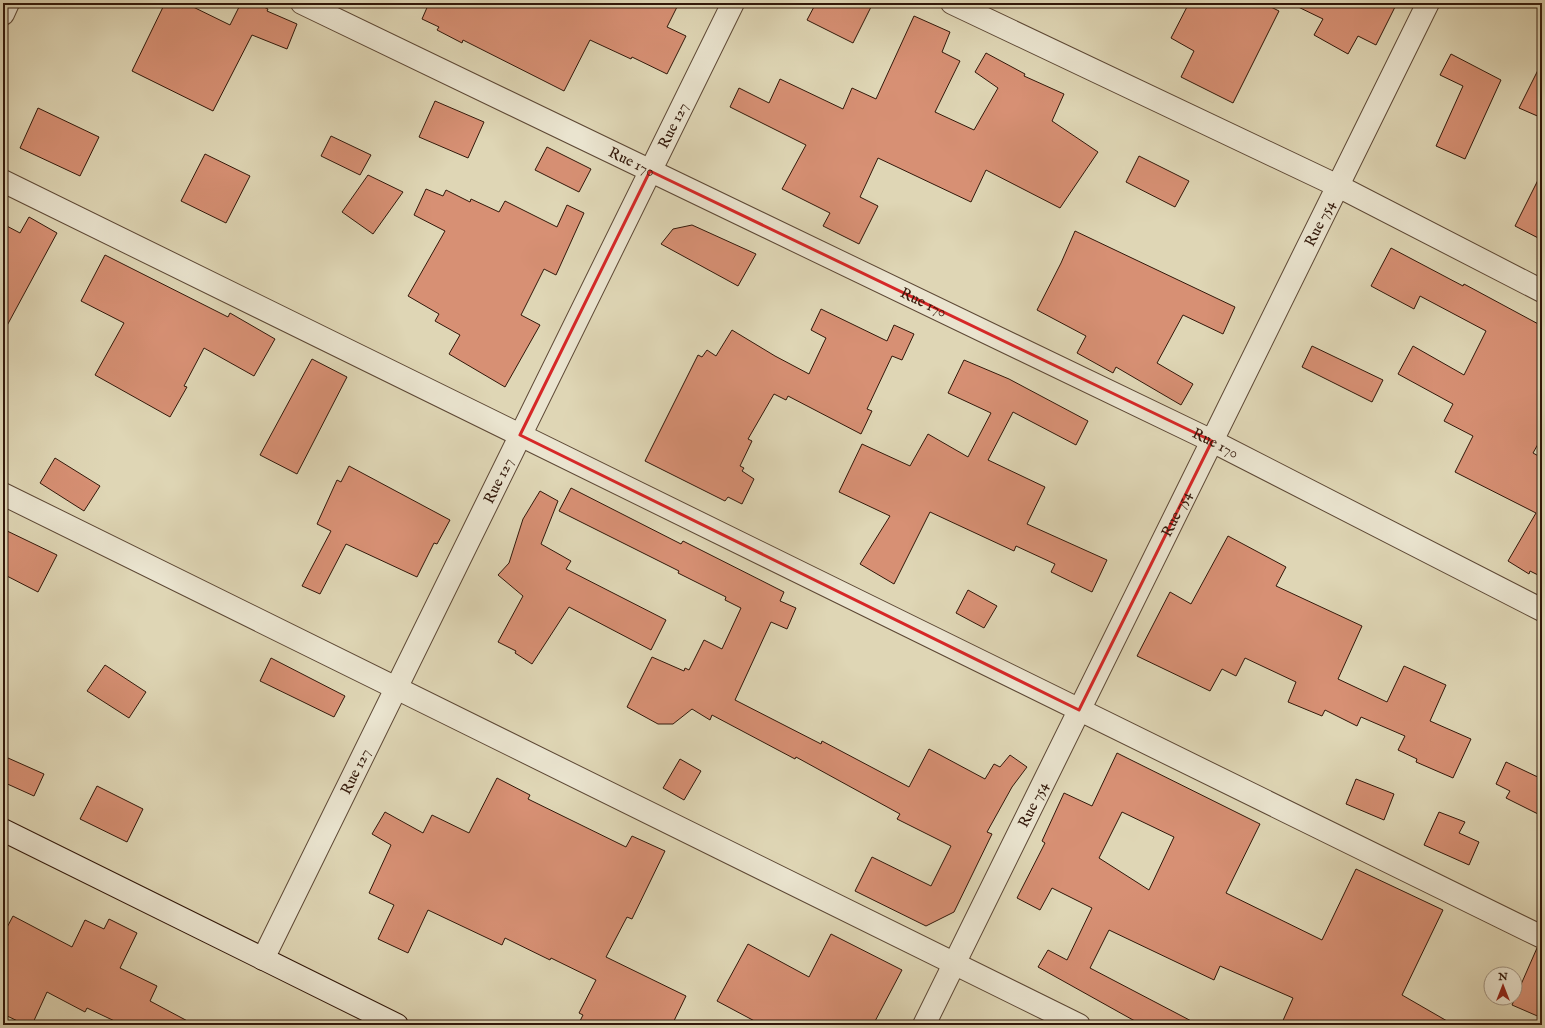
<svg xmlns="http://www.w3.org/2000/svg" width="1545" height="1028" font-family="'IM FELL English',serif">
<rect width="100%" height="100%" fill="#dfd6b5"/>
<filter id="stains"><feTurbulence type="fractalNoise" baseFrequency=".005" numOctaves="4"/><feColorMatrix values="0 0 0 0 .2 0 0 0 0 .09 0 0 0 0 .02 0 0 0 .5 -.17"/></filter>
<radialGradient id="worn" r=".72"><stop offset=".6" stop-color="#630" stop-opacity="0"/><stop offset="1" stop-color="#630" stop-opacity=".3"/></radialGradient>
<!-- building -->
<g fill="#d79074" stroke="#32180a" fill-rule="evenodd">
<path d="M 165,3 L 185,3 L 230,25 L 241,3 L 255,3 L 268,9 L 267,11 L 297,24 L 287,49 L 252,35 L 213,111 L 132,71 Z"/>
<path d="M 429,3 L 679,3 L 667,27 L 686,36 L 667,74 L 632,57 L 631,59 L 590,40 L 564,91 L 463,40 L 462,43 L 437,30 L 439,27 L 422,19 Z"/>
<path d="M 816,3 L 873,3 L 853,43 L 807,20 Z"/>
<path d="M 1189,3 L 1263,3 L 1279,11 L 1233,103 L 1181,77 L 1194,51 L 1171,38 Z"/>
<path d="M 1290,3 L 1397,3 L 1376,45 L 1358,36 L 1348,54 L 1314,35 L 1323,19 Z"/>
<path d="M 914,16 L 950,32 L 942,52 L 960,61 L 935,112 L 974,130 L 998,88 L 975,72 L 986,53 L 1025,74 L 1024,76 L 1064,94 L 1052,121 L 1098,152 L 1060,208 L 986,170 L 971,202 L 878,158 L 860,197 L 878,206 L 859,244 L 823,226 L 830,213 L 782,189 L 806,145 L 730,107 L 739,88 L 769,103 L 780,79 L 843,109 L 852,88 L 876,99 Z"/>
<path d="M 1451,54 L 1501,80 L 1465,159 L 1436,146 L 1463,86 L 1440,75 Z"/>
<path d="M 1542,62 L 1542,118 L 1519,108 Z"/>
<path d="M 435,101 L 484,122 L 468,158 L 419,137 Z"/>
<path d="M 38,108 L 99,137 L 80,176 L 20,148 Z"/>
<path d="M 331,136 L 371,155 L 360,175 L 321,156 Z"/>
<path d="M 547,147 L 591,169 L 579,192 L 535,170 Z"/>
<path d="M 205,154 L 250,176 L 226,223 L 181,201 Z"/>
<path d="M 1139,156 L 1189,181 L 1175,207 L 1126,182 Z"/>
<path d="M 1542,172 L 1542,240 L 1515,226 Z"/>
<path d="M 368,175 L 403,192 L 373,234 L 342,212 Z"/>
<path d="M 426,189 L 443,196 L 446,190 L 470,202 L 471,199 L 499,212 L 505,201 L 557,227 L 567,205 L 584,213 L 556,275 L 544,269 L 521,315 L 540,325 L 505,387 L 449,354 L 460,335 L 435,321 L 439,314 L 408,296 L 445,231 L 414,215 Z"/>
<path d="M 29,217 L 57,233 L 3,333 L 3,224 L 20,233 Z"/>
<path d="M 692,225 L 756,254 L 738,286 L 661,244 L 673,229 Z"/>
<path d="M 1075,231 L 1235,307 L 1223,334 L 1183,315 L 1157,363 L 1193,384 L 1181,405 L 1116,367 L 1113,373 L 1077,353 L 1086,336 L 1037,310 L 1061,263 Z"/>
<path d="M 1391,248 L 1463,286 L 1464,284 L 1542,326 L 1542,437 L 1533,453 L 1542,458 L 1542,577 L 1530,571 L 1529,574 L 1508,561 L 1536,513 L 1455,472 L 1473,436 L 1444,421 L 1453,404 L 1398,374 L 1413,346 L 1464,375 L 1486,331 L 1420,296 L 1414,309 L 1371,286 Z"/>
<path d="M 105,255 L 228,317 L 230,313 L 275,339 L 254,376 L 204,348 L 184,386 L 187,387 L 170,417 L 95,375 L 124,323 L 81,301 Z"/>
<path d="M 821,309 L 887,341 L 894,325 L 914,334 L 902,360 L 892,356 L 867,409 L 872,411 L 861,434 L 788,396 L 786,400 L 774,394 L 748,439 L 752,441 L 740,466 L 744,468 L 742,471 L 754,479 L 742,504 L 728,497 L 725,501 L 645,461 L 698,355 L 702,357 L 707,350 L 716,356 L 732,330 L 775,356 L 809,374 L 826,338 L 811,330 Z"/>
<path d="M 1312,346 L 1383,380 L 1372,402 L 1302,367 Z"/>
<path d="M 312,359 L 347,377 L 297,474 L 260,455 Z"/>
<path d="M 964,360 L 1009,379 L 1088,421 L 1076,445 L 1013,412 L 988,460 L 1045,487 L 1027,524 L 1107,560 L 1092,592 L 1051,572 L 1055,564 L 1016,546 L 1014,551 L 930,512 L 894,584 L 860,564 L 890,516 L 839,492 L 862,444 L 910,466 L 928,434 L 968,457 L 991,413 L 948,393 Z"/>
<path d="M 55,458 L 100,486 L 84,511 L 40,483 Z"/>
<path d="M 349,466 L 450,520 L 437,544 L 434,543 L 417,577 L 346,544 L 320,594 L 302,586 L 331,531 L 317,524 L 337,480 L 341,482 Z"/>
<path d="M 571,488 L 681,544 L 683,541 L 784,592 L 780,601 L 796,608 L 787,629 L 771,622 L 735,700 L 821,744 L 822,741 L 909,787 L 929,749 L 985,779 L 994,764 L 1000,767 L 1010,755 L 1027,767 L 1012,787 L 987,832 L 992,834 L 954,912 L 926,926 L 855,891 L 872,857 L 931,886 L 951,846 L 897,819 L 900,814 L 796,757 L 795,759 L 712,715 L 710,720 L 692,709 L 673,724 L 658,724 L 627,707 L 652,657 L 684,671 L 685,668 L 689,670 L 704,640 L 722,649 L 741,608 L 725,600 L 726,597 L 678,573 L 679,571 L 559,511 Z"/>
<path d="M 540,491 L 558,501 L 541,544 L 571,561 L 566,569 L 666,620 L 651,650 L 569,607 L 532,664 L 515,653 L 516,651 L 498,642 L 523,596 L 498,575 L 509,563 L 523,519 Z"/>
<path d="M 3,529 L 57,555 L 38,592 L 3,574 Z"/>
<path d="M 1228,536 L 1286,567 L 1276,586 L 1362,626 L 1338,679 L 1387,702 L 1404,666 L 1446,685 L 1430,721 L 1471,739 L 1453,778 L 1416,762 L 1417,759 L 1398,750 L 1405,736 L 1361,717 L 1357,726 L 1325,710 L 1322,716 L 1288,702 L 1296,682 L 1245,658 L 1236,676 L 1222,669 L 1210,691 L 1137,656 L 1170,592 L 1191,604 Z"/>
<path d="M 968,590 L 997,606 L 984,628 L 956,613 Z"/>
<path d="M 271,658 L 345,696 L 334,717 L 260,681 Z"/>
<path d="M 105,665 L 146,692 L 129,718 L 87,691 Z"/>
<path d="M 1117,753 L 1260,824 L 1226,893 L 1322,940 L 1356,869 L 1443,910 L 1402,995 L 1454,1025 L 1281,1025 L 1293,998 L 1220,966 L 1214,980 L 1109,930 L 1090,968 L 1199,1025 L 1142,1025 L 1038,967 L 1048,950 L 1067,960 L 1092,908 L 1052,888 L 1040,910 L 1017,898 L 1045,843 L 1042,841 L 1064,793 L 1092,806 ZM 1122,812 L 1174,837 L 1149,890 L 1099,858 Z"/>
<path d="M 8,758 L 44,774 L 34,796 L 3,782 L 3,769 Z"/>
<path d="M 680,759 L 701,771 L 684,800 L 663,788 Z"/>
<path d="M 1506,762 L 1542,779 L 1542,816 L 1506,798 L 1510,791 L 1496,784 Z"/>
<path d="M 497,778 L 530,795 L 528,799 L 626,847 L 632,836 L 665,851 L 632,919 L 627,917 L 606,957 L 686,996 L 672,1025 L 578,1025 L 583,1015 L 579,1013 L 596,980 L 551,958 L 550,960 L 505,938 L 502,945 L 428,910 L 408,953 L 378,939 L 394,905 L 369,893 L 391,845 L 372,834 L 385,812 L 423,833 L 432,815 L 469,833 Z"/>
<path d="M 1356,779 L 1394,794 L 1384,820 L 1346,804 Z"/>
<path d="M 97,786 L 143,809 L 127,842 L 80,819 Z"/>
<path d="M 1439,812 L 1465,822 L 1459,833 L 1479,842 L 1469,865 L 1424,845 Z"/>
<path d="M 13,916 L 72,947 L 85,920 L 104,929 L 109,919 L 137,933 L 120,968 L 157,986 L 150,1001 L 195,1025 L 123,1025 L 87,1008 L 85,1012 L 47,992 L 32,1025 L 26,1025 L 3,1014 L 3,935 Z"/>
<path d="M 831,934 L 902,970 L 873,1025 L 762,1025 L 717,1001 L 748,944 L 809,977 Z"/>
<path d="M 1537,948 L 1542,949 L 1542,1018 L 1512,1005 Z"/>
</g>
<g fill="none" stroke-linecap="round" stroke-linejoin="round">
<!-- street casing -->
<g stroke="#5d4835" stroke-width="24">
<g id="street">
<path id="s1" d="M 302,3 L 1212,441 L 1542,610"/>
<path d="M 952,3 L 1338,186 L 1542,291"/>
<path d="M 3,14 L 8,3"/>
<path d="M 3,181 L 1542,937"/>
<path d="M 3,494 L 1079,1025"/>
<path id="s2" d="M 263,959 L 733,3"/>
<path id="s3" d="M 924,1025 L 1428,3"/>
</g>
</g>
<!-- secondary casing -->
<g stroke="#32180a" stroke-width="24">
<path id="secondary" d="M 3,830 L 397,1025"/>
</g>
<!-- street -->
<use href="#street" stroke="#eae4cf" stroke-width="22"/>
<!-- secondary -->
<use href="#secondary" stroke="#eae4cf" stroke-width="22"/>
</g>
<!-- marked area -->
<path fill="none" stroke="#d62828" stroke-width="3" stroke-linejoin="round" d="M 650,171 L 1212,441 L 1079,710 L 520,435 Z"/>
<g text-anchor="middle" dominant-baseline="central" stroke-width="4" stroke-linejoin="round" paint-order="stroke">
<!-- street labels -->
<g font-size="15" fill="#32180a" stroke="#eae4cf">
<text stroke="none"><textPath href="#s2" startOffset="929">Rue 127</textPath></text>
<text stroke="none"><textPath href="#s1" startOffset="366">Rue 170</textPath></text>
<text stroke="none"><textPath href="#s3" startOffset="894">Rue 754</textPath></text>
<text stroke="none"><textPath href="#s1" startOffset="690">Rue 170</textPath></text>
<text stroke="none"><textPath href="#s1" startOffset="1014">Rue 170</textPath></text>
<text stroke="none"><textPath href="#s2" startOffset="533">Rue 127</textPath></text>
<text stroke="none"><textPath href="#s3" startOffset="570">Rue 754</textPath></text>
<text stroke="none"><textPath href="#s2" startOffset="209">Rue 127</textPath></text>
<text stroke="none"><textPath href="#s3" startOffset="246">Rue 754</textPath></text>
</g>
</g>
<!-- margin -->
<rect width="1545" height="1028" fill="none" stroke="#dfd6b5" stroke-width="16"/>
<rect x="4" y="4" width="1537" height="1020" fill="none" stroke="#32180a" stroke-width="2"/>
<rect x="8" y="8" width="1529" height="1012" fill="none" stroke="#32180a"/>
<!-- north arrow -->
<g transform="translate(1503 986)"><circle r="19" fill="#eae4cf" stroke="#a09280"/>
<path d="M0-3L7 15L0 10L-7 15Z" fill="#8f2418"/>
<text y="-6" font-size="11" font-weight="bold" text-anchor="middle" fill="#32180a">N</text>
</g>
<rect width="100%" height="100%" filter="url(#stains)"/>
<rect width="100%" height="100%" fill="url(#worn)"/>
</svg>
